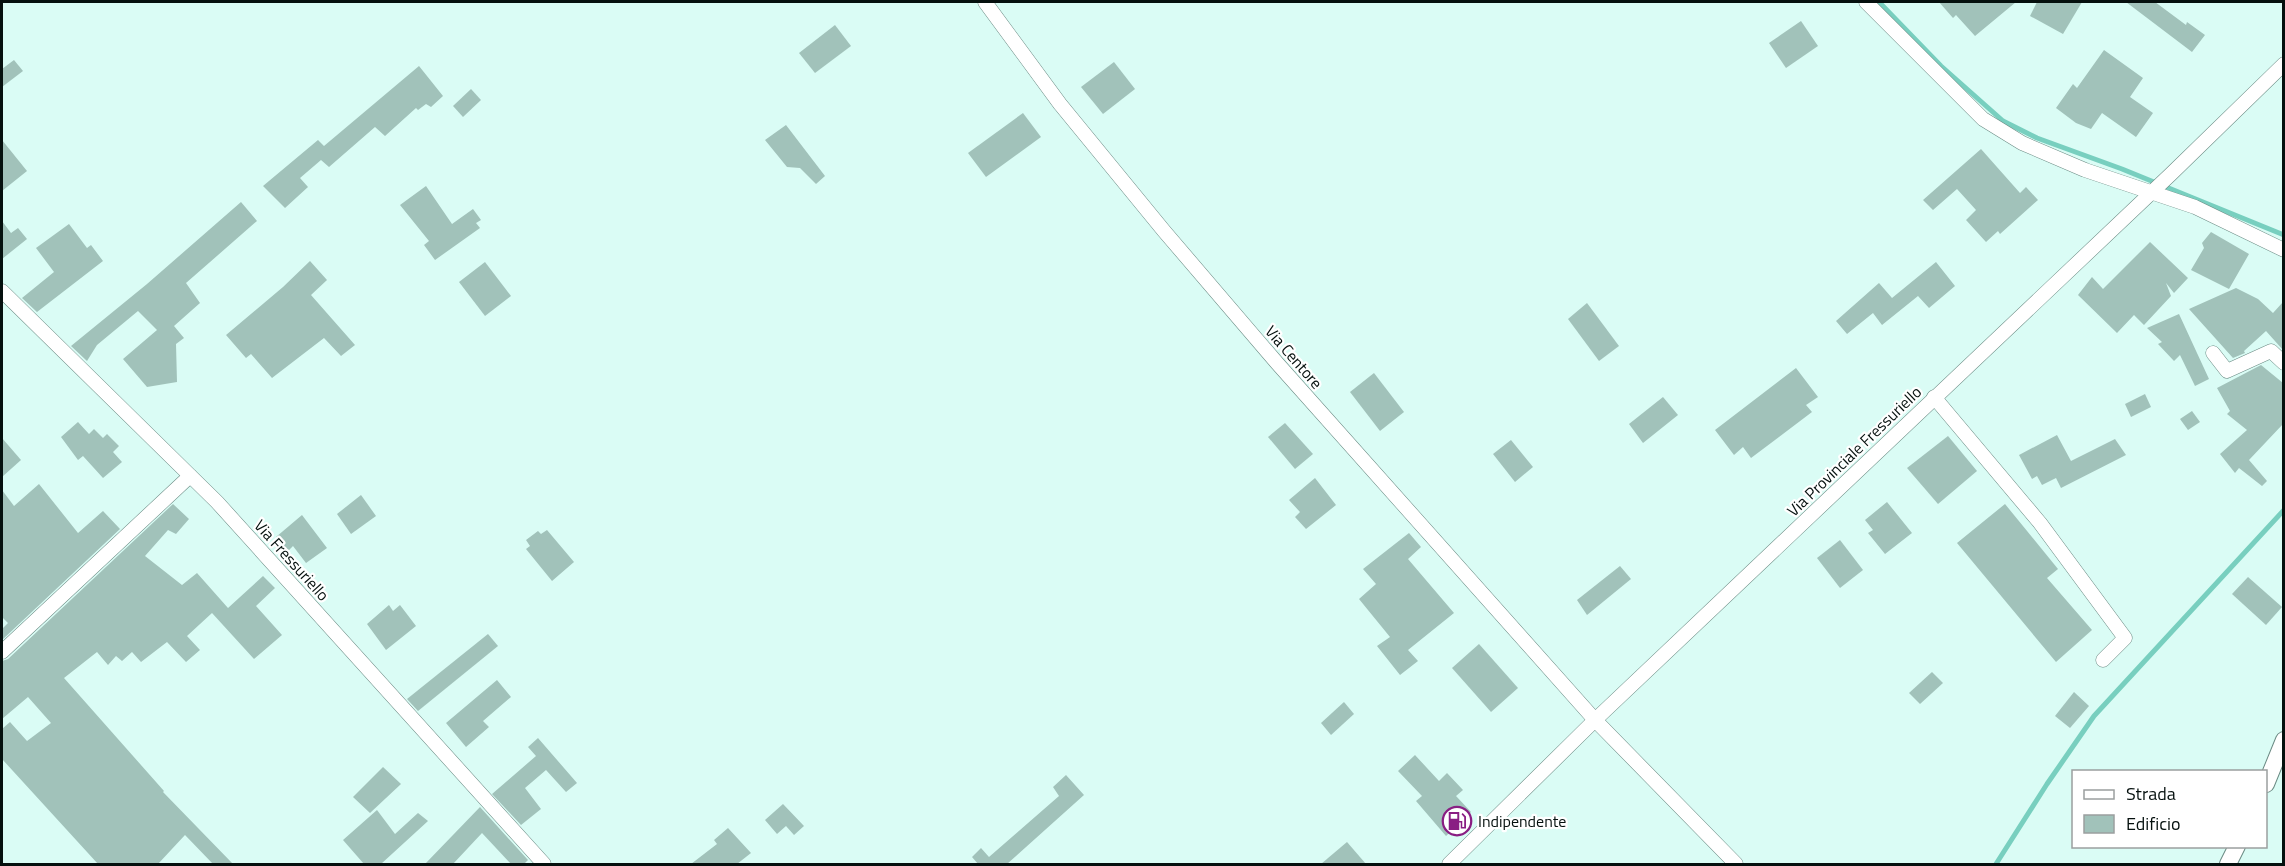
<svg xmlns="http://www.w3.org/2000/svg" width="2285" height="866" font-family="'Titillium Web',sans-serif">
<rect width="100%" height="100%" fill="#dafcf5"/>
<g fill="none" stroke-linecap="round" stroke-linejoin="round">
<!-- stream -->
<g stroke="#78cfbf" stroke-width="5">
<path d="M 1879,2 L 1941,66 L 2003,121 L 2037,138 L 2122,169 L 2284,235"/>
<path d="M 1996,864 L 2047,784 L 2094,716 L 2284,510"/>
</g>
</g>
<!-- building -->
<g fill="#a1c2ba">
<path d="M 1939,2 L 2016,2 L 1975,36 L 1956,15 L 1953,18 Z"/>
<path d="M 2037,2 L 2082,2 L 2063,34 L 2030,16 Z"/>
<path d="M 2126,2 L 2155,2 L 2186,25 L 2187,22 L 2205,35 L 2192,52 Z"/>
<path d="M 1801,21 L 1818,46 L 1786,68 L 1769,43 Z"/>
<path d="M 835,25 L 851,46 L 815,73 L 799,53 Z"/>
<path d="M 2104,50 L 2143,78 L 2130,97 L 2153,113 L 2136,137 L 2102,113 L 2091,129 L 2076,123 L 2056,108 L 2073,84 L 2077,88 Z"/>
<path d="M 14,60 L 23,71 L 2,87 L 2,69 Z"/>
<path d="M 1114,62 L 1135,89 L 1103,114 L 1081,87 Z"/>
<path d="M 419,66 L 443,96 L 431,107 L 426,104 L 418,110 L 416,108 L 385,136 L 375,127 L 329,167 L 321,160 L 300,178 L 308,187 L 285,208 L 263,186 L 318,140 L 324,146 Z"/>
<path d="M 471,89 L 481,100 L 463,117 L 453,106 Z"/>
<path d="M 1023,113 L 1041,137 L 986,177 L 968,153 Z"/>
<path d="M 786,125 L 825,176 L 816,184 L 800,168 L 787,167 L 765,140 Z"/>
<path d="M 2,140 L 27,171 L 2,191 Z"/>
<path d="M 1981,149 L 2020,193 L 2026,187 L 2038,200 L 2000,234 L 1998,231 L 1986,242 L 1966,220 L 1976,210 L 1957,189 L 1933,210 L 1923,200 Z"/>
<path d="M 426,186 L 452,224 L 473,209 L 481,220 L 476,223 L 480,228 L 435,260 L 424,245 L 429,241 L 400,205 Z"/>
<path d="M 241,202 L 257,221 L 186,283 L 200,303 L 174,326 L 184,338 L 176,344 L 177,382 L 147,387 L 123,359 L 157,330 L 138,311 L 97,345 L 87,361 L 71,346 L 147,284 Z"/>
<path d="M 2,221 L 11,233 L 18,228 L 27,239 L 2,259 Z"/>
<path d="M 69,224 L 87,248 L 91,245 L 103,261 L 37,312 L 22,298 L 54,272 L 36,248 Z"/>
<path d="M 2211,232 L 2249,254 L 2229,289 L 2191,270 L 2204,248 L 2202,243 Z"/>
<path d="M 2150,242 L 2188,278 L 2174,293 L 2166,283 L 2171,296 L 2144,325 L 2134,315 L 2117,333 L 2078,295 L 2092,277 L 2103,289 Z"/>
<path d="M 310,261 L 327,280 L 311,295 L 355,345 L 341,356 L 324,338 L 272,378 L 251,354 L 246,358 L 226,335 L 283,287 Z"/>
<path d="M 485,262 L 511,296 L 485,316 L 459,282 Z"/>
<path d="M 1936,262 L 1955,286 L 1929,308 L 1918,296 L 1882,325 L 1873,313 L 1847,334 L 1836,321 L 1879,283 L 1892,298 Z"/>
<path d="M 2236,288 L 2258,299 L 2273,313 L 2283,302 L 2283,350 L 2266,331 L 2244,351 L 2245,353 L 2233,358 L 2189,309 Z"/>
<path d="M 1587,303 L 1619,346 L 1599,361 L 1568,319 Z"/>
<path d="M 2179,314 L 2209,379 L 2195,386 L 2180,355 L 2174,361 L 2158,344 L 2162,342 L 2147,328 Z"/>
<path d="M 2261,365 L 2283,383 L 2283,424 L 2249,460 L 2267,481 L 2262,486 L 2239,468 L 2235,473 L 2220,454 L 2247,430 L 2227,414 L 2230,411 L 2217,388 Z"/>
<path d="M 1796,368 L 1818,397 L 1806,405 L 1812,412 L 1751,458 L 1743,447 L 1734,455 L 1715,430 Z"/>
<path d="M 1374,373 L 1404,412 L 1380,431 L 1350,392 Z"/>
<path d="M 2145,394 L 2151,407 L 2131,417 L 2125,404 Z"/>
<path d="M 1663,397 L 1678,415 L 1643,443 L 1629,424 Z"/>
<path d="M 2192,411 L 2200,422 L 2188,430 L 2180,419 Z"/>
<path d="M 78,422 L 89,434 L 94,429 L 103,438 L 107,434 L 119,446 L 113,452 L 122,462 L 103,478 L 83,456 L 78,460 L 61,437 Z"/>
<path d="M 1285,423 L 1313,454 L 1295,469 L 1268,437 Z"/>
<path d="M 2057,435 L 2071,461 L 2115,439 L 2126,455 L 2061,488 L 2056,478 L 2042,485 L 2037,476 L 2032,479 L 2019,455 Z"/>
<path d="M 1948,436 L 1977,471 L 1938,504 L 1907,468 Z"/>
<path d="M 2,438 L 21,460 L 2,477 Z"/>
<path d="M 1511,440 L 1533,467 L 1515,482 L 1493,454 Z"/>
<path d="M 1315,478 L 1336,505 L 1306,529 L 1295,517 L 1300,512 L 1289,500 Z"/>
<path d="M 39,484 L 78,533 L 103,511 L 120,529 L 2,640 L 2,629 L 8,623 L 2,617 L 2,490 L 14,506 Z"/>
<path d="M 361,495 L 376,516 L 351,534 L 337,514 Z"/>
<path d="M 1887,502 L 1912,533 L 1885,554 L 1868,533 L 1873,530 L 1865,520 Z"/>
<path d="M 173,504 L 189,519 L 176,534 L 168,530 L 145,556 L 182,585 L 197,573 L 228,608 L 263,576 L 275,588 L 256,606 L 282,635 L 254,659 L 212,613 L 187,636 L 200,650 L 186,662 L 167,642 L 141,662 L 132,652 L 122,661 L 116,656 L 108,665 L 97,652 L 64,678 L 164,791 L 163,792 L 233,864 L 213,864 L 185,835 L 158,864 L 98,864 L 2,759 L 2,729 L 10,722 L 27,741 L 51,723 L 28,697 L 2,719 L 2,661 L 8,659 Z"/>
<path d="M 2005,504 L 2058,569 L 2047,578 L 2092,630 L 2056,662 L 1957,543 Z"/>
<path d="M 302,515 L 327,548 L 306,563 L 293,546 L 288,551 L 276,537 Z"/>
<path d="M 547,530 L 574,562 L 552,581 L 526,549 L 530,546 L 526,540 L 538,531 L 541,534 Z"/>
<path d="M 1409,533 L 1421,547 L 1408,559 L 1454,613 L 1408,650 L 1418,661 L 1400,675 L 1377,646 L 1390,637 L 1359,599 L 1376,584 L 1363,569 Z"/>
<path d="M 1840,540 L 1863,570 L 1840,588 L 1817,558 Z"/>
<path d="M 1620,566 L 1631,579 L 1587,615 L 1577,600 Z"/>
<path d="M 2248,577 L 2282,607 L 2266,625 L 2232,594 Z"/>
<path d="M 389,605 L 393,611 L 400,605 L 416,626 L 386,650 L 367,624 Z"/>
<path d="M 488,634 L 498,646 L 418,711 L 407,699 Z"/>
<path d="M 1479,644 L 1518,688 L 1491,712 L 1452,668 Z"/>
<path d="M 1932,672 L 1943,683 L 1920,704 L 1909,693 Z"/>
<path d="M 497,680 L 511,697 L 483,721 L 489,727 L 466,747 L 446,723 Z"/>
<path d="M 2074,692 L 2089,706 L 2070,728 L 2055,716 Z"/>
<path d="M 1344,702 L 1354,714 L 1331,735 L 1321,723 Z"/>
<path d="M 538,738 L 577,783 L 566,792 L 546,770 L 525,788 L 541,809 L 521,825 L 492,794 L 536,756 L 528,747 Z"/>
<path d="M 1415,755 L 1439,781 L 1447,773 L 1463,790 L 1456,796 L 1471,812 L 1446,836 L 1416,801 L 1422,796 L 1398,771 Z"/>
<path d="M 383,767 L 401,784 L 370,813 L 353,797 Z"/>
<path d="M 1066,775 L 1084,795 L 1007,864 L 978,864 L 972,857 L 981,848 L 989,857 L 1059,796 L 1053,787 Z"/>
<path d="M 783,804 L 804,826 L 794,835 L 786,826 L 777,834 L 765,820 Z"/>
<path d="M 480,807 L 528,860 L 524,864 L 511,864 L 482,833 L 453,864 L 425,864 Z"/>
<path d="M 377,810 L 395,834 L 418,813 L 428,821 L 381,864 L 364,864 L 343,840 Z"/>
<path d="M 728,828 L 751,853 L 737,864 L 691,864 L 717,844 L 714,840 Z"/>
<path d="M 1347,842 L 1366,864 L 1321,864 Z"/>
</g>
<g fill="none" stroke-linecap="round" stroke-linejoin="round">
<!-- minor casing -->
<g stroke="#6a8a83" stroke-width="15">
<g id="minor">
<path d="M 985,2 L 1060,104 L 1164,231 L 1277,363 L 1595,720 L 1736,864"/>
<path d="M 1866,2 L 1983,119 L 2022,143 L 2085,170 L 2195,207 L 2284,250"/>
<path d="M 2,291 L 217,502 L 544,864"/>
<path d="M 2213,353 L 2227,371 L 2271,351 L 2284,363"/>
<path d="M 1934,397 L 2040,523 L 2125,638 L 2103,660"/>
<path d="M 2,652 L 190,476"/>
<path d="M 1449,864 L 1595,720 L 2171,174 L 2284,64"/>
</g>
</g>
<!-- tertiary casing -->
<g stroke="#6a8a83" stroke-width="18">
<g id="tertiary">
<path d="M 2266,784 L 2284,740"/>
<path d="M 2228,864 L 2237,846"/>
</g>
</g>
<!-- minor -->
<use href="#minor" stroke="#fff" stroke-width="14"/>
<!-- tertiary -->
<use href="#tertiary" stroke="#fff" stroke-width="16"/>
</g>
<!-- icons -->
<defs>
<g id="fuel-ring" transform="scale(1.5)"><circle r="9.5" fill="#fff" stroke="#891e83" stroke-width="1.5"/><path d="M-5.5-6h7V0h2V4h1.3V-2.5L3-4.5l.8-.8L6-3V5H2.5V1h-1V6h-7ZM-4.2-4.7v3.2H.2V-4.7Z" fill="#891e83"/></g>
</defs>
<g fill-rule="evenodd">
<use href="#fuel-ring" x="1457" y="821"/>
</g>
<g text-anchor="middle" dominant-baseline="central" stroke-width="4.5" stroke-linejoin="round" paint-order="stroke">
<!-- street labels -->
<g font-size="16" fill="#05100e" stroke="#fff">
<text transform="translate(1294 357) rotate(49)">Via Centore</text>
<text transform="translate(1854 451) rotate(-44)">Via Provinciale Fressuriello</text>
<text transform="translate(292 560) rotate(48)">Via Fressuriello</text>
</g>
<!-- poi labels -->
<g font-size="16" fill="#05100e" stroke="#fff" text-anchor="start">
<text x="1478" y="821">Indipendente</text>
</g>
</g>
<!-- border -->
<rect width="2285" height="866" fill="none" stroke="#05100e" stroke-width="6"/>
<!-- legend -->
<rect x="2072" y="770" width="195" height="78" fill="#ffffff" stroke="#9b9f9f" stroke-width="1.5"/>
<rect x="2084" y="790" width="30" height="9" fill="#ffffff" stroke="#9b9f9f" stroke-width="1.5"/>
<text x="2126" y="800" font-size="18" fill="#05100e">Strada</text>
<rect x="2084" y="815" width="30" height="18" fill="#a1c2ba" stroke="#9b9f9f" stroke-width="1.5"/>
<text x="2126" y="830" font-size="18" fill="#05100e">Edificio</text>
</svg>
